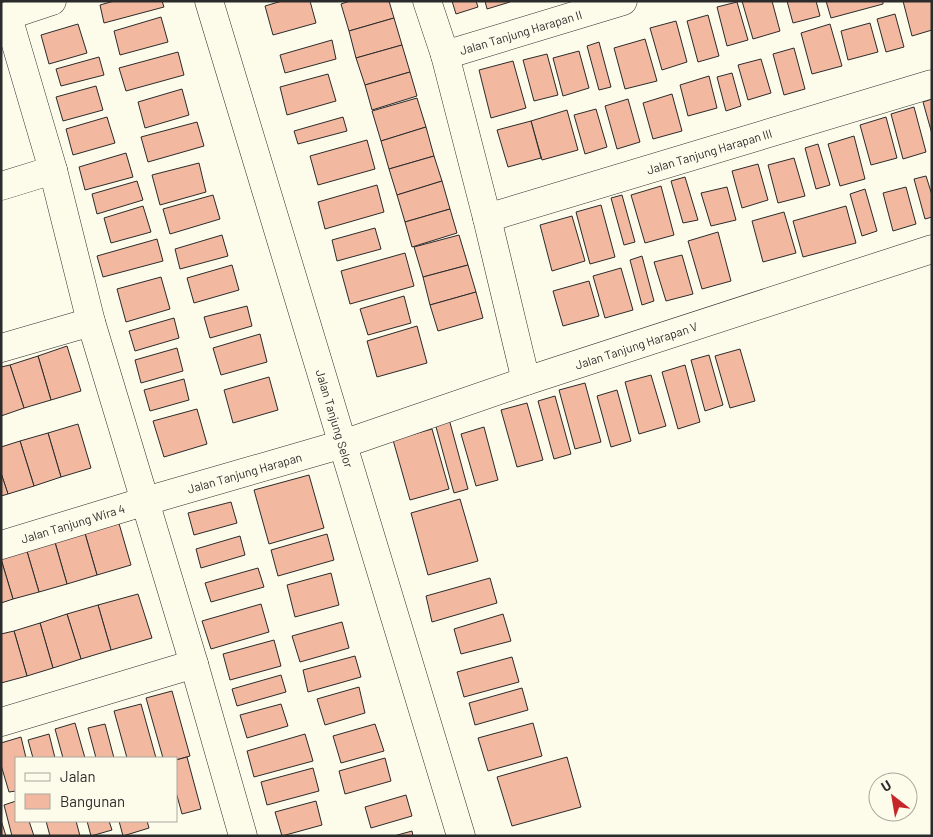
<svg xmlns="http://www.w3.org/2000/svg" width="933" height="837" font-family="Barlow,sans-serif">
<rect width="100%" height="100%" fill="#fdfbea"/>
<!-- building -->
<g fill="#f2b8a0" stroke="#2b2b2b">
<path d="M 114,1 L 162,1 L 164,7 L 104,23 L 100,5 Z"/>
<path d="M 282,1 L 310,1 L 316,23 L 273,35 L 265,6 Z"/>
<path d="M 350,1 L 389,1 L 394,18 L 349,31 L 341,4 Z"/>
<path d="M 452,1 L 476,1 L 478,7 L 456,14 Z"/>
<path d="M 485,1 L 510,1 L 510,2 L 487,9 Z"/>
<path d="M 742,1 L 772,1 L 780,31 L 753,39 Z"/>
<path d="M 787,1 L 816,1 L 820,16 L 793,23 Z"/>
<path d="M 826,1 L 883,1 L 883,4 L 831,18 Z"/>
<path d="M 903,1 L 932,1 L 932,30 L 912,36 Z"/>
<path d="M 737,2 L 748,40 L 727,46 L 717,7 Z"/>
<path d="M 895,14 L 904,47 L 886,52 L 877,19 Z"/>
<path d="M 708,15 L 719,56 L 698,62 L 687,21 Z"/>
<path d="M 161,17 L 168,42 L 120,55 L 114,31 Z"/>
<path d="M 394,18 L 402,45 L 356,58 L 349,31 Z"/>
<path d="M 676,21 L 687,62 L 662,70 L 650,28 Z"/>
<path d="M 870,23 L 878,52 L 848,60 L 841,31 Z"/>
<path d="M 78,24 L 87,53 L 49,64 L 41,35 Z"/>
<path d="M 830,24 L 842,66 L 812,74 L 801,33 Z"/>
<path d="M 645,39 L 657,81 L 625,89 L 614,48 Z"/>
<path d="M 332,40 L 336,59 L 285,73 L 280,55 Z"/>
<path d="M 599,42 L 611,87 L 599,90 L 587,46 Z"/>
<path d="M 402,45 L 410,72 L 365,85 L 356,58 Z"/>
<path d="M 794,48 L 805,89 L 784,95 L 773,54 Z"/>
<path d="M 579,51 L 589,88 L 563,96 L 553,58 Z"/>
<path d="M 178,52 L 184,75 L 126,91 L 119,68 Z"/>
<path d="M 547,54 L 558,95 L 534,101 L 523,60 Z"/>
<path d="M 99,57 L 104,75 L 61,86 L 56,69 Z"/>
<path d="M 761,59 L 771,93 L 748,100 L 738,65 Z"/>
<path d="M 513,61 L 526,108 L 491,118 L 479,70 Z"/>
<path d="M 410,72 L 417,96 L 372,110 L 365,85 Z"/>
<path d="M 732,73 L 741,106 L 726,111 L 717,77 Z"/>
<path d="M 328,74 L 336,101 L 287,115 L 280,87 Z"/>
<path d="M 709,76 L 717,108 L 688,116 L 680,85 Z"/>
<path d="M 96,86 L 103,110 L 63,121 L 56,97 Z"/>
<path d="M 182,89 L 189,115 L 145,128 L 138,102 Z"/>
<path d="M 672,94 L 682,131 L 653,139 L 643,103 Z"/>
<path d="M 417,98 L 426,127 L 381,141 L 372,111 Z"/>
<path d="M 628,99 L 640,142 L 617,149 L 605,106 Z"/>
<path d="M 932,99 L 932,134 L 923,102 Z"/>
<path d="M 914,107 L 926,152 L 903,159 L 891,114 Z"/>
<path d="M 596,109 L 607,147 L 585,154 L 574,115 Z"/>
<path d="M 567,110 L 578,150 L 542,160 L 531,121 Z"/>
<path d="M 107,117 L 115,143 L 73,155 L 66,129 Z"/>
<path d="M 343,117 L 347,131 L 298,144 L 294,131 Z"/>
<path d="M 886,117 L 897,158 L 871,165 L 860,125 Z"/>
<path d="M 531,121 L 541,158 L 508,167 L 497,130 Z"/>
<path d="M 197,122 L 204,146 L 148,162 L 141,137 Z"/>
<path d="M 426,127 L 434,156 L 389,169 L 381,141 Z"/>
<path d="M 854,136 L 865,179 L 840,186 L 828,144 Z"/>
<path d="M 367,140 L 375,169 L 318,185 L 310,156 Z"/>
<path d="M 818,144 L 830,185 L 816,189 L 805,148 Z"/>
<path d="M 126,153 L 133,177 L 85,190 L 79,167 Z"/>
<path d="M 434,156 L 442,181 L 397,195 L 389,169 Z"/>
<path d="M 794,158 L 805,196 L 778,203 L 768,165 Z"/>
<path d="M 199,163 L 206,192 L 160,205 L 152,175 Z"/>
<path d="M 758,164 L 768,200 L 742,208 L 732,171 Z"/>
<path d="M 926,176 L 932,195 L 932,217 L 925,219 L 914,179 Z"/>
<path d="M 685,177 L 698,220 L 683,223 L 671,181 Z"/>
<path d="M 137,181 L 143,200 L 97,214 L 92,194 Z"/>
<path d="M 442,181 L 450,209 L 405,222 L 397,195 Z"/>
<path d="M 377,185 L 384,212 L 325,229 L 318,202 Z"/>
<path d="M 661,186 L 674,235 L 645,243 L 631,195 Z"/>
<path d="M 727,187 L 736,220 L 711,226 L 701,193 Z"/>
<path d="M 906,187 L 916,224 L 893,231 L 883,193 Z"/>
<path d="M 865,189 L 877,231 L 862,236 L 850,194 Z"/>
<path d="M 213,195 L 220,219 L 170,234 L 163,209 Z"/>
<path d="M 622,195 L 635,242 L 624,245 L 611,198 Z"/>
<path d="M 601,205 L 615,257 L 590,264 L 576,212 Z"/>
<path d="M 143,206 L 151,232 L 111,243 L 104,218 Z"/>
<path d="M 846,206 L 856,243 L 803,257 L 793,221 Z"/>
<path d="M 450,209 L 457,233 L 412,247 L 405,222 Z"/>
<path d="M 784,212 L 796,253 L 763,262 L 752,221 Z"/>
<path d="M 572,216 L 585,261 L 552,271 L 540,225 Z"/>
<path d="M 375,228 L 381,249 L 337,261 L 332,240 Z"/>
<path d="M 718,232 L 731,281 L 702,289 L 688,241 Z"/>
<path d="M 222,235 L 228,256 L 180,269 L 175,249 Z"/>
<path d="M 459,235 L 468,265 L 423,277 L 414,247 Z"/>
<path d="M 157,239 L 163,261 L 103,277 L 97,256 Z"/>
<path d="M 405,253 L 414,286 L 350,304 L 341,271 Z"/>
<path d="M 682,255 L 693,294 L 666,301 L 654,262 Z"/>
<path d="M 642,256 L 654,301 L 642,305 L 630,260 Z"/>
<path d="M 232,265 L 239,290 L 194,303 L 187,278 Z"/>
<path d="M 468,265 L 476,292 L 430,305 L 423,277 Z"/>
<path d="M 621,268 L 633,310 L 605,318 L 593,276 Z"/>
<path d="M 161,277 L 170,309 L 126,322 L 117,289 Z"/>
<path d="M 589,281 L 599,316 L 563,326 L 553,291 Z"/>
<path d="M 476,292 L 483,318 L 438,331 L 430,305 Z"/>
<path d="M 404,296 L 411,323 L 368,335 L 360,309 Z"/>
<path d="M 247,306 L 252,326 L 210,338 L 204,317 Z"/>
<path d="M 174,318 L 179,338 L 135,351 L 129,331 Z"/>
<path d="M 417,326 L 427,363 L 377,377 L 367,341 Z"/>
<path d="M 260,334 L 267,362 L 221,375 L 213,348 Z"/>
<path d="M 67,346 L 81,391 L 51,400 L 38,356 Z"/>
<path d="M 177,348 L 183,371 L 141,383 L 135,360 Z"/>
<path d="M 740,349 L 755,401 L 730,408 L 715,356 Z"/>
<path d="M 709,355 L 723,405 L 705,411 L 691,360 Z"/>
<path d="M 38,356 L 51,400 L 24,408 L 10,365 Z"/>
<path d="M 10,365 L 24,408 L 1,416 L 1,367 Z"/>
<path d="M 685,365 L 700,422 L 678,429 L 662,372 Z"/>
<path d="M 651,375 L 666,426 L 639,434 L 625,382 Z"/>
<path d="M 269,377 L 278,410 L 233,423 L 224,390 Z"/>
<path d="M 184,379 L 189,400 L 150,411 L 144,390 Z"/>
<path d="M 585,383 L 601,442 L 575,449 L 559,390 Z"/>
<path d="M 617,390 L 631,441 L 611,447 L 597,396 Z"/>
<path d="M 555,396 L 571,454 L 554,459 L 538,401 Z"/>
<path d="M 527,403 L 543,460 L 517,467 L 501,410 Z"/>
<path d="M 197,409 L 207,444 L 164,457 L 153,421 Z"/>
<path d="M 449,419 L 468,489 L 454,493 L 435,423 Z"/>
<path d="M 78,424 L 91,468 L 61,477 L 48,433 Z"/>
<path d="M 484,427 L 498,480 L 476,486 L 461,434 Z"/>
<path d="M 432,429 L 449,489 L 410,500 L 393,440 Z"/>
<path d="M 48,433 L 61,477 L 34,486 L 20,441 Z"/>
<path d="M 20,441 L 34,486 L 8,494 L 1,473 L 1,447 Z"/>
<path d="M 1,473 L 8,494 L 1,496 Z"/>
<path d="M 309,475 L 324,528 L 269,544 L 254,490 Z"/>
<path d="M 460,499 L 478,561 L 428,575 L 411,513 Z"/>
<path d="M 231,502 L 237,523 L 194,535 L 188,513 Z"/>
<path d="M 118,520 L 131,565 L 97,575 L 84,530 Z"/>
<path d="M 84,530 L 97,575 L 67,584 L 54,539 Z"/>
<path d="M 327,534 L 334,560 L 278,576 L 271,550 Z"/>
<path d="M 240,536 L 245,555 L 201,568 L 196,549 Z"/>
<path d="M 54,539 L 67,584 L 39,592 L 26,548 Z"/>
<path d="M 26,548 L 39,592 L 13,599 L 1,559 L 1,555 Z"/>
<path d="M 1,559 L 13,599 L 1,603 Z"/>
<path d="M 258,568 L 264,587 L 211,602 L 205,583 Z"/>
<path d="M 331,573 L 339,605 L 295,617 L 287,585 Z"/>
<path d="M 490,578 L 497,603 L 432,622 L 426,596 Z"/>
<path d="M 138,594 L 152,638 L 111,650 L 98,605 Z"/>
<path d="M 261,604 L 269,632 L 211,649 L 202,621 Z"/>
<path d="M 98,605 L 111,650 L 81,659 L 67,614 Z"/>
<path d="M 67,614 L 81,659 L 53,668 L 40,623 Z"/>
<path d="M 503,614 L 511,641 L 461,654 L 454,629 Z"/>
<path d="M 342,622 L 349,648 L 300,662 L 292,636 Z"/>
<path d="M 40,623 L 53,668 L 27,676 L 14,631 Z"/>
<path d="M 14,631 L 27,676 L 1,683 L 1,634 Z"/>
<path d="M 274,640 L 281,666 L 230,680 L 223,654 Z"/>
<path d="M 355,656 L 361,677 L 308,692 L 303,670 Z"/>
<path d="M 512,657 L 519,682 L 464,697 L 457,672 Z"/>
<path d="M 281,675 L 286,692 L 237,706 L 232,689 Z"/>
<path d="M 359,687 L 365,713 L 325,725 L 317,699 Z"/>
<path d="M 522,688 L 528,710 L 475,725 L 469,703 Z"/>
<path d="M 172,691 L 190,756 L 176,760 L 176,758 L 163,758 L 146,698 Z"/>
<path d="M 141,704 L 156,758 L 127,758 L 114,711 Z"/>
<path d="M 281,704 L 288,726 L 247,738 L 240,715 Z"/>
<path d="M 75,723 L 85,758 L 63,758 L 55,729 Z"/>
<path d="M 533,723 L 542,756 L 488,771 L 478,738 Z"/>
<path d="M 105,724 L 114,758 L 96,758 L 88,728 Z"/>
<path d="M 375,724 L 384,751 L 341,763 L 333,736 Z"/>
<path d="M 49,734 L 55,758 L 33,758 L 28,740 Z"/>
<path d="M 305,734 L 313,761 L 254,777 L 247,751 Z"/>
<path d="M 21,737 L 26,758 L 16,758 L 16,791 L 9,792 L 1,765 L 1,743 Z"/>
<path d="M 187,757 L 201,809 L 182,814 L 176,792 L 176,760 Z"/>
<path d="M 567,757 L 581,807 L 512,826 L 497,777 Z"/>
<path d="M 385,758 L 391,781 L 345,794 L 339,771 Z"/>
<path d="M 313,768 L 319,791 L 267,805 L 261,782 Z"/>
<path d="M 406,795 L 412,816 L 371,828 L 365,807 Z"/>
<path d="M 16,801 L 16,821 L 29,821 L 34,836 L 12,836 L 4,805 Z"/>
<path d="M 316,801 L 322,825 L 282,836 L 275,812 Z"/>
<path d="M 1,820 L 6,836 L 1,836 Z"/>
<path d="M 46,821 L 76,821 L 80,836 L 50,836 Z"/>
<path d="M 87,821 L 109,821 L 112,830 L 91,836 Z"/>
<path d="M 119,821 L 147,821 L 149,828 L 123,836 Z"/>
<path d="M 412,831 L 413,836 L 394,836 Z"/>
</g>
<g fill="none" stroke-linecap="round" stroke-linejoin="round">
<!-- street casing -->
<g stroke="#2b2b2b" stroke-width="29">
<g id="street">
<path id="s1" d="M 209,1 L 461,836"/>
<path d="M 427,1 L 445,55 L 487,218 L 526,381"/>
<path d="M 8,17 L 53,170 L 91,322 L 194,664 L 243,836"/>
<path d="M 1,18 L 52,1"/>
<path id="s2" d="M 445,55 L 623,1"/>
<path d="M 1,186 L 53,170"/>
<path id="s3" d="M 487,218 L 932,84"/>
<path d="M 1,348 L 91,322"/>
<path id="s4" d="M 1,545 L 146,501 L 343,444 L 526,381 L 932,249"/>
<path d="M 1,722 L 194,664"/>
</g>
</g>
<!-- street -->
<use href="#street" stroke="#fdfbea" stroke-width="28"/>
</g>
<g text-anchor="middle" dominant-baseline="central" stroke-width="4" stroke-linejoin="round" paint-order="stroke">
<!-- street labels -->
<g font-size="12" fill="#2b2b2b" stroke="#fdfbea">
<text stroke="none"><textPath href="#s2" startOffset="79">Jalan Tanjung Harapan II</textPath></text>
<text stroke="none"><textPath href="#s3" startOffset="232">Jalan Tanjung Harapan III</textPath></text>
<text stroke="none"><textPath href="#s4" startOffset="666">Jalan Tanjung Harapan V</textPath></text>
<text stroke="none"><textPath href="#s1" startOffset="436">Jalan Tanjung Selor</textPath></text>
<text stroke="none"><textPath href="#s4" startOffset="254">Jalan Tanjung Harapan</textPath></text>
<text stroke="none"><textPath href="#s4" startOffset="75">Jalan Tanjung Wira 4</textPath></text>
</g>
</g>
<!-- border -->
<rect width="933" height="837" fill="none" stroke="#2b2b2b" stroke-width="5"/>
<!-- legend -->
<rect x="15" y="757" width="162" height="65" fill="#fdfbea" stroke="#a9a89e"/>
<rect x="25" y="773" width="25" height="8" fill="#fdfbea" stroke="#a9a89e"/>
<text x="60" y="782" font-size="15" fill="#2b2b2b">Jalan</text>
<rect x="25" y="794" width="25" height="15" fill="#f2b8a0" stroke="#a9a89e"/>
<text x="60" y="807" font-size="15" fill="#2b2b2b">Bangunan</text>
<!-- north arrow -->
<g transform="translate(893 797) rotate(329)"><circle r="24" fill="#fdfbea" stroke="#a9a89e"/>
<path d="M0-4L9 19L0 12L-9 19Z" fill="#c62828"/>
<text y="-8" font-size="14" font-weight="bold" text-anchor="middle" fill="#2b2b2b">U</text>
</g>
</svg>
